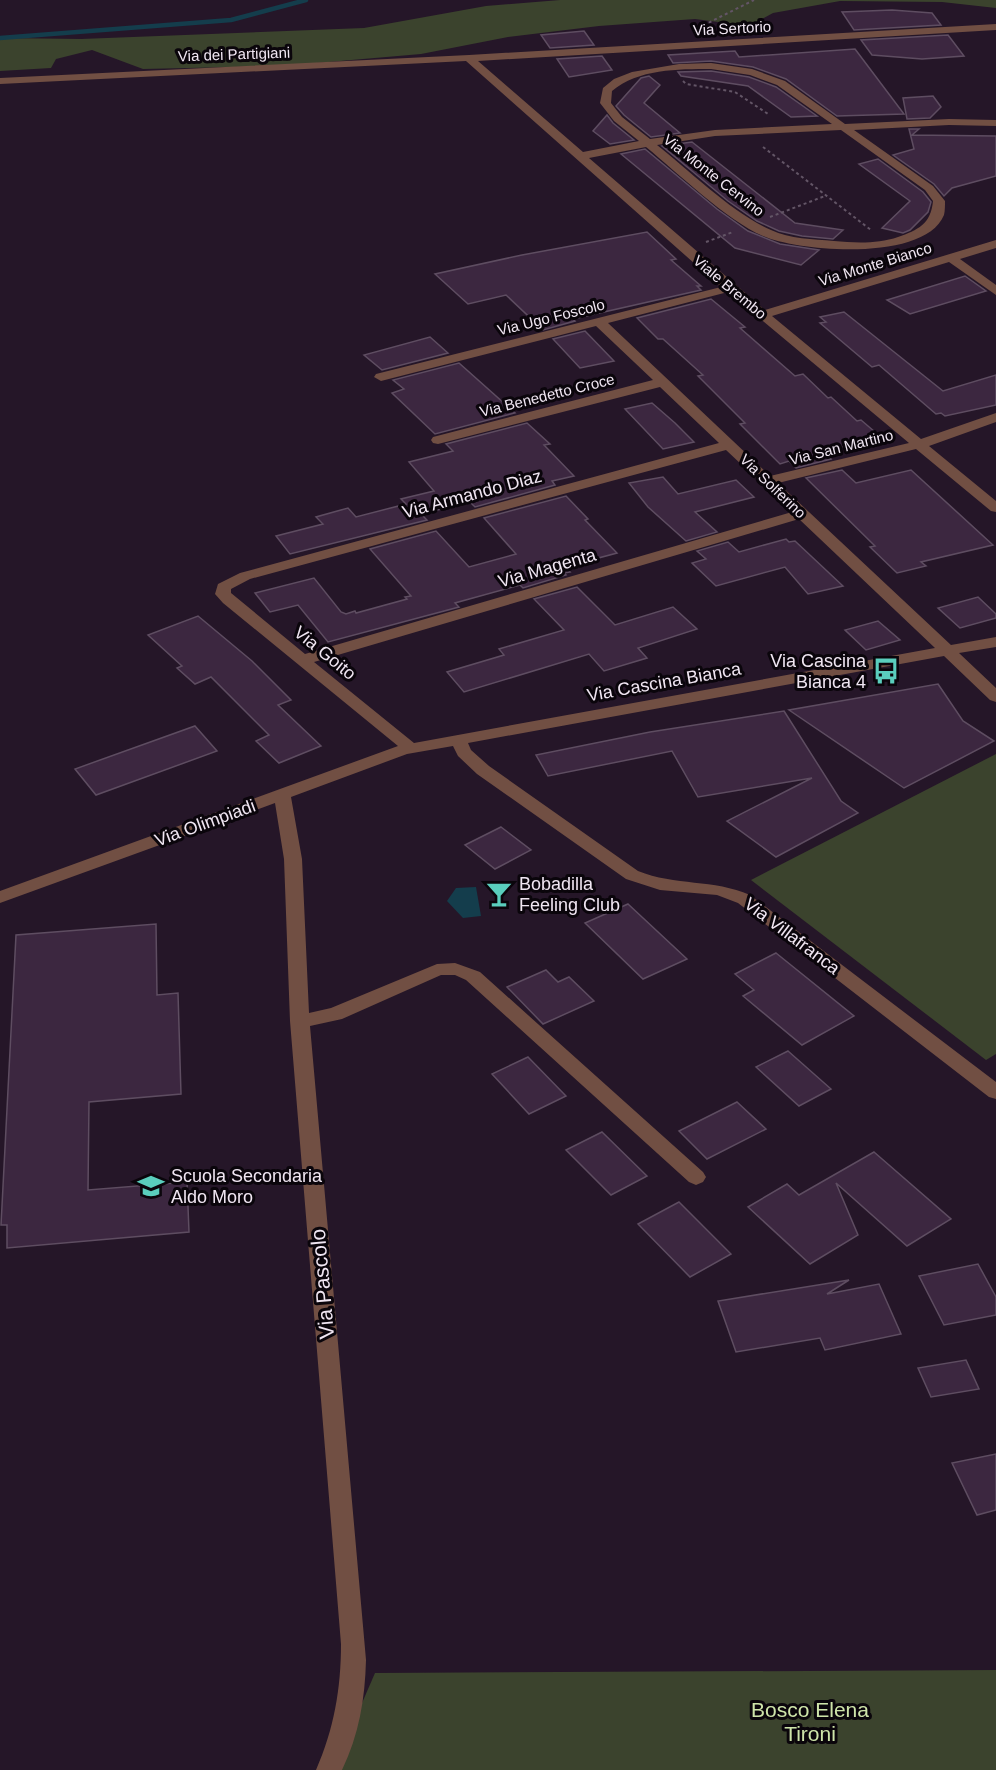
<svg xmlns="http://www.w3.org/2000/svg" width="996" height="1770" font-family="Helvetica,sans-serif">
<rect width="100%" height="100%" fill="#251628"/>
<!-- green -->
<g fill="#3b432d">
<path d="M 560,0 L 996,0 L 996,8 L 942,2 L 840,1 L 773,13 L 749,26 L 695,19 L 599,26 L 508,37 L 421,54 L 282,66 L 143,69 L 92,50 L 56,59 L 51,68 L 0,71 L 0,38 L 81,39 L 364,28 L 486,6 Z"/>
<path d="M 996,754 L 996,1054 L 986,1060 L 751,880 Z"/>
<path d="M 996,1670 L 996,1770 L 333,1770 L 375,1673 Z"/>
</g>
<!-- water -->
<path fill="#143d4c" d="M 476,887 L 481,916 L 463,918 L 447,901 L 456,888 Z"/>
<g fill="none" stroke-linecap="round" stroke-linejoin="round">
<!-- stream -->
<path stroke="#143d4c" stroke-width="4.5" d="M 0,38 L 231,20 L 306,0"/>
</g>
<!-- building -->
<g fill="#3c2740" stroke="#5e4d61" stroke-width="1.5">
<path d="M 892,10 L 932,13 L 941,25 L 854,30 L 842,12 Z"/>
<path d="M 584,31 L 594,45 L 550,48 L 541,35 Z"/>
<path d="M 948,35 L 964,56 L 922,59 L 872,55 L 861,40 Z"/>
<path d="M 855,49 L 904,114 L 837,116 L 786,79 L 753,67 L 711,61 L 673,63 L 668,55 L 735,51 L 739,57 Z"/>
<path d="M 602,56 L 612,70 L 569,77 L 557,59 Z"/>
<path d="M 711,71 L 749,77 L 776,87 L 817,116 L 791,117 L 748,86 L 681,76 L 678,72 Z"/>
<path d="M 649,76 L 660,85 L 644,103 L 680,133 L 651,137 L 624,115 L 616,106 L 641,78 Z"/>
<path d="M 933,96 L 941,107 L 930,118 L 907,119 L 903,98 Z"/>
<path d="M 607,115 L 613,123 L 634,140 L 610,144 L 593,131 Z"/>
<path d="M 909,129 L 919,129 L 912,135 L 996,136 L 996,176 L 952,188 L 944,196 L 934,184 L 893,155 L 914,149 Z"/>
<path d="M 692,142 L 795,223 L 843,230 L 833,239 L 802,236 L 779,231 L 757,221 L 728,201 L 662,146 Z"/>
<path d="M 645,149 L 717,209 L 748,231 L 780,244 L 819,250 L 801,265 L 735,248 L 621,154 Z"/>
<path d="M 878,159 L 923,192 L 931,202 L 928,212 L 910,230 L 903,233 L 882,228 L 910,201 L 859,164 Z"/>
<path d="M 647,232 L 676,259 L 671,260 L 701,286 L 697,286 L 701,290 L 573,319 L 575,321 L 543,330 L 506,295 L 468,304 L 435,274 L 522,255 Z"/>
<path d="M 965,276 L 986,291 L 910,314 L 887,300 Z"/>
<path d="M 711,299 L 745,327 L 740,328 L 795,376 L 803,374 L 828,398 L 831,397 L 857,421 L 861,420 L 882,438 L 823,451 L 831,459 L 796,468 L 789,461 L 780,464 L 740,424 L 745,423 L 698,376 L 703,375 L 663,339 L 658,339 L 637,318 Z"/>
<path d="M 844,312 L 943,391 L 996,375 L 996,405 L 945,416 L 941,413 L 936,414 L 879,365 L 872,367 L 820,323 L 826,322 L 820,317 Z"/>
<path d="M 585,331 L 614,361 L 580,368 L 553,339 Z"/>
<path d="M 430,337 L 448,353 L 382,370 L 364,355 Z"/>
<path d="M 459,363 L 515,413 L 435,434 L 392,393 L 404,389 L 393,380 Z"/>
<path d="M 652,403 L 675,423 L 694,442 L 663,449 L 625,409 Z"/>
<path d="M 527,423 L 550,444 L 544,445 L 574,476 L 552,481 L 555,485 L 475,507 L 470,502 L 421,514 L 427,520 L 290,554 L 276,536 L 323,524 L 316,517 L 348,508 L 356,517 L 406,504 L 401,499 L 434,491 L 409,462 L 453,451 L 446,444 Z"/>
<path d="M 842,470 L 856,483 L 911,470 L 993,545 L 921,562 L 926,566 L 897,573 L 870,547 L 875,546 L 806,478 Z"/>
<path d="M 663,477 L 678,494 L 736,480 L 754,497 L 695,512 L 717,532 L 686,541 L 648,507 L 629,483 Z"/>
<path d="M 566,496 L 588,519 L 585,520 L 617,553 L 565,567 L 570,572 L 564,573 L 566,575 L 523,588 L 520,585 L 455,603 L 459,607 L 328,642 L 298,605 L 270,612 L 255,593 L 314,578 L 341,612 L 346,614 L 355,611 L 356,613 L 407,599 L 405,597 L 411,596 L 370,549 L 436,531 L 469,567 L 516,554 L 484,518 Z"/>
<path d="M 786,539 L 789,542 L 795,541 L 843,586 L 808,594 L 785,567 L 716,586 L 692,563 L 706,559 L 697,551 L 728,542 L 739,552 Z"/>
<path d="M 577,587 L 615,625 L 673,607 L 697,629 L 638,648 L 647,658 L 604,671 L 589,654 L 464,692 L 447,672 L 504,655 L 499,649 L 564,630 L 534,599 Z"/>
<path d="M 978,597 L 996,614 L 996,618 L 960,628 L 938,608 Z"/>
<path d="M 198,616 L 252,661 L 291,700 L 278,705 L 321,746 L 279,763 L 256,741 L 269,735 L 211,677 L 195,684 L 177,668 L 182,666 L 148,635 Z"/>
<path d="M 878,621 L 900,640 L 866,650 L 845,630 Z"/>
<path d="M 938,684 L 963,721 L 994,741 L 904,788 L 789,710 Z"/>
<path d="M 784,711 L 841,801 L 858,813 L 776,857 L 727,821 L 812,778 L 698,797 L 672,751 L 548,776 L 536,755 L 650,732 Z"/>
<path d="M 195,726 L 217,751 L 96,795 L 75,769 Z"/>
<path d="M 501,827 L 531,850 L 495,869 L 465,845 Z"/>
<path d="M 628,904 L 687,959 L 643,979 L 585,923 Z"/>
<path d="M 156,924 L 157,995 L 178,993 L 181,1094 L 89,1102 L 88,1190 L 187,1182 L 189,1232 L 7,1248 L 7,1225 L 1,1225 L 16,935 Z"/>
<path d="M 776,953 L 854,1016 L 802,1045 L 743,996 L 754,990 L 735,974 Z"/>
<path d="M 546,970 L 558,982 L 569,977 L 594,1001 L 543,1024 L 507,987 Z"/>
<path d="M 788,1051 L 831,1089 L 799,1106 L 756,1067 Z"/>
<path d="M 528,1057 L 566,1096 L 529,1114 L 492,1074 Z"/>
<path d="M 737,1102 L 766,1129 L 707,1159 L 679,1131 Z"/>
<path d="M 602,1132 L 647,1176 L 611,1195 L 566,1150 Z"/>
<path d="M 874,1152 L 951,1219 L 907,1246 L 836,1183 L 858,1235 L 810,1264 L 748,1207 L 787,1184 L 799,1195 Z"/>
<path d="M 679,1202 L 731,1254 L 690,1277 L 638,1224 Z"/>
<path d="M 978,1264 L 996,1297 L 996,1315 L 944,1325 L 919,1276 Z"/>
<path d="M 849,1280 L 827,1294 L 879,1284 L 901,1334 L 825,1350 L 820,1338 L 736,1352 L 718,1301 Z"/>
<path d="M 966,1360 L 979,1389 L 931,1397 L 918,1368 Z"/>
<path d="M 996,1454 L 996,1510 L 977,1515 L 952,1463 Z"/>
</g>
<g fill="none" stroke-linecap="round" stroke-linejoin="round">
<!-- path -->
<g stroke="#635566" stroke-width="2" stroke-dasharray="3 3" stroke-linecap="butt">
<path d="M 698,28 L 754,0"/>
<path d="M 683,81 L 686,84 L 735,92 L 768,114"/>
<path d="M 763,147 L 871,230"/>
<path d="M 770,217 L 825,196"/>
<path d="M 706,242 L 733,232"/>
</g>
<!-- street -->
<path fill="#714f43" fill-rule="evenodd" d="M 996,24 L 996,30 L 478,61 L 583,152 L 639,141 L 614,121 L 600,103 L 603,88 L 614,79 L 632,72 L 679,64 L 711,63 L 752,69 L 785,81 L 845,124 L 949,119 L 996,120 L 996,126 L 949,125 L 854,130 L 933,186 L 945,201 C 945,205 945,211 944,215 C 925,262 800,252 763,236 C 726,220 678,173 646,147 L 589,158 L 765,310 L 996,240 L 996,248 L 960,259 L 996,285 L 996,295 L 949,262 L 772,316 L 921,439 L 996,413 L 996,422 L 929,446 L 996,501 L 996,512 L 991,511 L 916,449 L 778,483 L 951,645 L 996,637 L 996,647 L 959,653 L 996,688 L 996,702 L 990,700 L 944,656 L 468,743 L 471,750 L 489,766 L 638,871 C 675,886 714,879 750,895 L 996,1082 L 996,1099 L 989,1097 L 738,903 L 717,895 L 660,890 L 626,879 L 477,774 L 458,756 L 453,746 L 407,754 L 291,797 L 302,859 L 309,1013 L 331,1008 L 437,964 L 455,963 L 480,972 L 703,1172 L 706,1177 L 703,1182 L 696,1185 L 689,1182 L 466,980 L 455,975 L 441,975 L 342,1019 L 310,1026 L 366,1660 C 365,1699 359,1735 342,1770 L 316,1770 C 334,1729 341,1689 341,1644 L 290,1021 L 284,859 L 275,803 L 0,903 L 0,891 L 398,746 L 223,603 L 215,594 L 218,584 L 240,573 L 719,443 L 660,387 L 438,444 L 433,443 L 431,440 L 433,437 L 653,380 L 596,326 L 381,381 L 374,377 L 376,374 L 721,287 L 466,61 L 0,84 L 0,78 L 469,55 ZM 711,69 L 750,75 L 777,85 L 832,124 L 715,130 L 650,139 L 622,117 L 611,103 L 612,91 C 638,69 678,69 711,69 ZM 841,130 L 925,190 L 933,201 C 931,224 918,230 898,237 C 878,244 855,243 834,241 C 813,239 790,239 771,230 C 732,213 690,171 657,145 L 715,136 ZM 728,292 L 909,443 L 770,476 L 608,323 ZM 726,450 L 792,512 L 305,654 L 231,593 L 231,589 L 250,579 ZM 799,519 L 935,648 L 414,743 L 314,662 Z"/>
</g>
<!-- icons -->
<defs>
<g id="bus-bare" transform="scale(2.07)"><path d="M-5-6H5V4H4V6H2V4H-2V6H-4V4H-5ZM-3.5-4V0h7V-4ZM-3.5 1.2v1.5H-2V1.2ZM2 1.2v1.5H3.5V1.2Z" fill="#5acebd" stroke="#0a050b" stroke-width="2.5" paint-order="stroke"/></g>
<g id="bar-bare" transform="scale(2.07)"><path d="M-6-5H6L.8 .8V4.5H3.5V6h-7V4.5H-.8V.8Z" fill="#5acebd" stroke="#0a050b" stroke-width="2.5" paint-order="stroke"/></g>
<g id="school-bare" transform="scale(2.07)"><path d="M0-5L7-2L0 1L-7-2ZM-4 1L0 2.5L4 1V4Q0 6-4 4Z" fill="#5acebd" stroke="#0a050b" stroke-width="2.5" paint-order="stroke"/></g>
</defs>
<g fill-rule="evenodd">
<use href="#bus-bare" x="886" y="671"/>
<use href="#bar-bare" x="499" y="894"/>
<use href="#school-bare" x="151" y="1186"/>
</g>
<g text-anchor="middle" dominant-baseline="central" stroke-width="6" stroke-linejoin="round" paint-order="stroke">
<!-- far-street labels -->
<g font-size="15" fill="#f0e6f2" stroke="#0a050b">
<text transform="translate(732 28) rotate(-3)">Via Sertorio</text>
<text transform="translate(234 54) rotate(-2)">Via dei Partigiani</text>
<text transform="translate(714 175) rotate(38)">Via Monte Cervino</text>
<text transform="translate(875 264) rotate(-17)">Via Monte Bianco</text>
<text transform="translate(730 287) rotate(40)">Viale Brembo</text>
<text transform="translate(551 317) rotate(-14)">Via Ugo Foscolo</text>
<text transform="translate(547 395) rotate(-14)">Via Benedetto Croce</text>
<text transform="translate(841 447) rotate(-14)">Via San Martino</text>
<text transform="translate(773 486) rotate(44)">Via Solferino</text>
</g>
<!-- street labels -->
<g font-size="18" fill="#f0e6f2" stroke="#0a050b">
<text transform="translate(472 494) rotate(-15)">Via Armando Diaz</text>
<text transform="translate(547 568) rotate(-16)">Via Magenta</text>
<text transform="translate(325 653) rotate(39)">Via Goito</text>
<text transform="translate(664 682) rotate(-10)">Via Cascina Bianca</text>
<text transform="translate(205 823) rotate(-20)">Via Olimpiadi</text>
<text transform="translate(792 936) rotate(37)">Via Villafranca</text>
</g>
<!-- poi labels -->
<g font-size="18" fill="#f0e6f2" stroke="#0a050b" text-anchor="start">
<text x="866" y="661" text-anchor="end">Via Cascina<tspan x="866" dy="21">Bianca 4</tspan></text>
<text x="519" y="884">Bobadilla<tspan x="519" dy="21">Feeling Club</tspan></text>
<text x="171" y="1176">Scuola Secondaria<tspan x="171" dy="21">Aldo Moro</tspan></text>
</g>
<!-- near-street labels -->
<g font-size="21" fill="#f0e6f2" stroke="#0a050b">
<text transform="translate(322 1284) rotate(-95)">Via Pascolo</text>
</g>
<!-- near-park labels -->
<g font-size="21" fill="#cee4a9" stroke="#0a050b">
<text x="810" y="1709">Bosco Elena<tspan x="810" dy="24">Tironi</tspan></text>
</g>
</g>
</svg>
